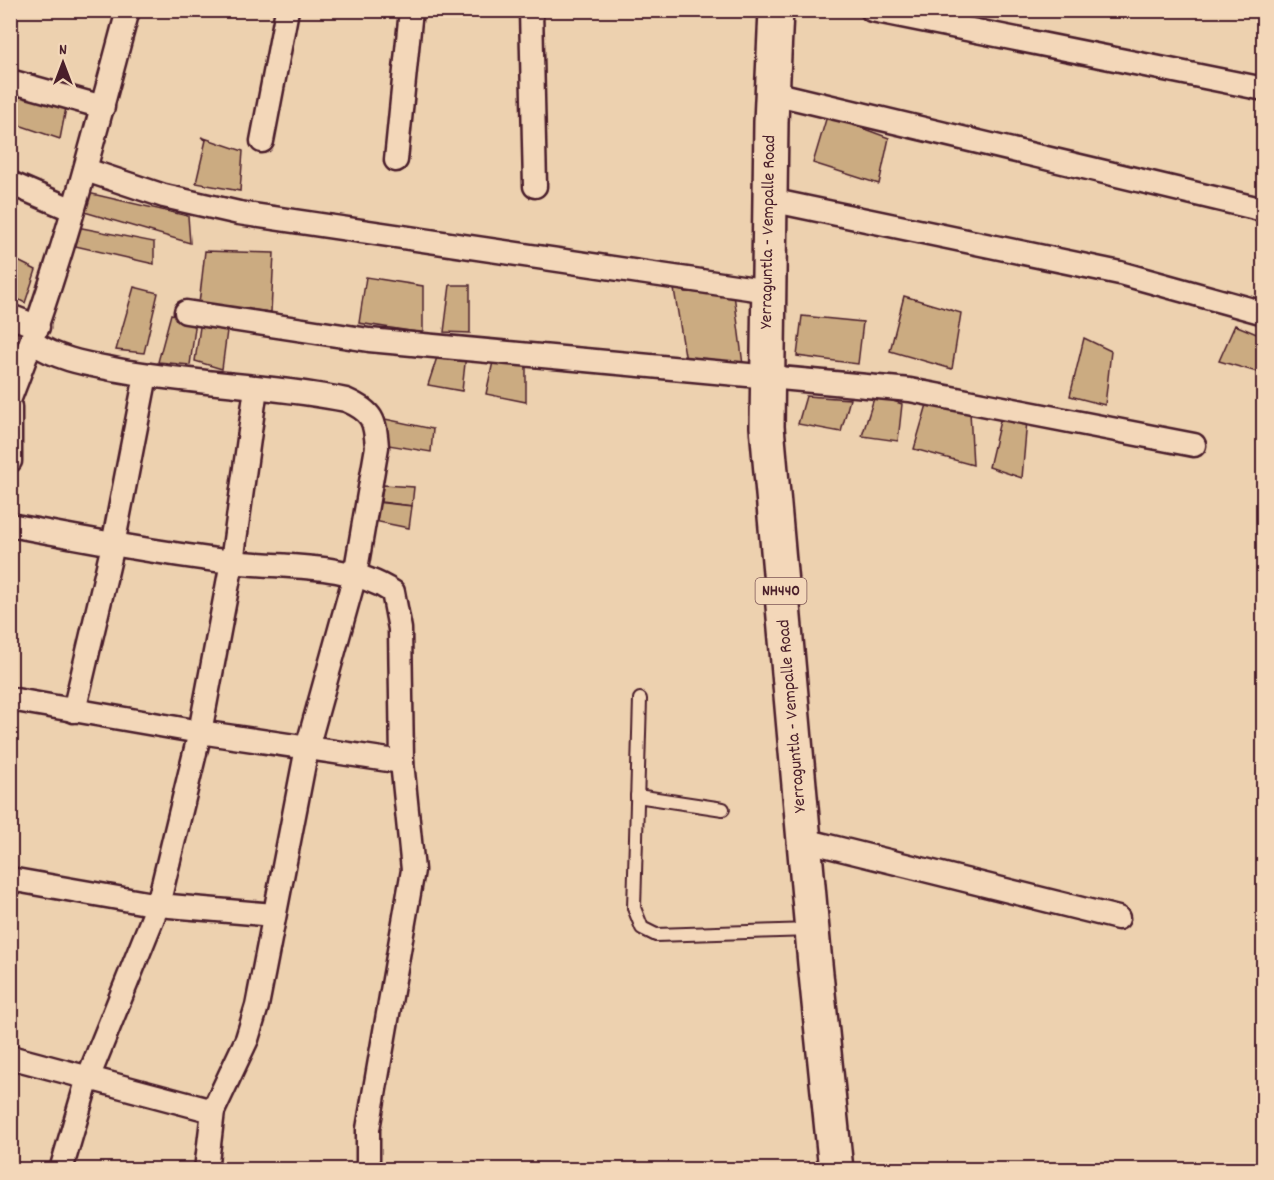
<svg xmlns="http://www.w3.org/2000/svg" width="1274" height="1180" font-family="Dekko,sans-serif">
<rect width="100%" height="100%" fill="#edd1af"/>
<filter id="ink" filterUnits="userSpaceOnUse"><feTurbulence type="fractalNoise" baseFrequency=".0167" numOctaves="2"/><feDisplacementMap in="SourceGraphic" scale="12" xChannelSelector="R" yChannelSelector="G"/><feConvolveMatrix kernelMatrix="1 2 1 2 8 2 1 2 1" color-interpolation-filters="sRGB"/></filter>
<g filter="url(#ink)">
<!-- building -->
<g fill="#cbab81" stroke="#4a1f2b" stroke-width="1.5">
<path d="M 10,88 L 66,108 L 60,139 L 10,122 Z"/>
<path d="M 821,113 L 889,138 L 879,184 L 813,163 L 827,116 Z"/>
<path d="M 201,137 L 243,151 L 240,191 L 196,183 L 206,140 Z"/>
<path d="M 88,193 L 188,216 L 190,243 L 81,211 Z"/>
<path d="M 77,227 L 154,242 L 154,264 L 71,245 Z"/>
<path d="M 205,251 L 274,253 L 271,312 L 199,304 Z"/>
<path d="M 10,257 L 36,270 L 25,303 L 10,295 Z"/>
<path d="M 366,277 L 423,286 L 423,333 L 359,323 Z"/>
<path d="M 450,285 L 470,285 L 470,333 L 444,332 Z"/>
<path d="M 134,287 L 158,293 L 144,353 L 116,350 Z"/>
<path d="M 674,289 L 686,292 L 734,294 L 743,365 L 686,361 Z"/>
<path d="M 904,296 L 961,313 L 952,369 L 890,351 Z"/>
<path d="M 171,314 L 196,320 L 190,365 L 158,362 Z"/>
<path d="M 802,316 L 863,322 L 858,364 L 797,356 Z"/>
<path d="M 201,320 L 228,323 L 222,369 L 195,361 Z"/>
<path d="M 1235,325 L 1264,337 L 1264,374 L 1219,361 Z"/>
<path d="M 1084,338 L 1111,351 L 1105,405 L 1070,396 Z"/>
<path d="M 439,351 L 466,354 L 462,391 L 428,385 Z"/>
<path d="M 494,357 L 526,364 L 526,402 L 486,394 Z"/>
<path d="M 875,395 L 902,404 L 898,441 L 862,436 Z"/>
<path d="M 806,396 L 850,399 L 841,432 L 798,424 Z"/>
<path d="M 928,401 L 970,412 L 973,465 L 914,449 Z"/>
<path d="M 1003,408 L 1027,420 L 1022,478 L 989,467 Z"/>
<path d="M 385,419 L 433,429 L 431,452 L 382,444 Z"/>
<path d="M 383,485 L 414,487 L 412,506 L 381,502 Z"/>
<path d="M 375,502 L 412,506 L 409,528 L 374,521 Z"/>
</g>
<g fill="none" stroke-linecap="round" stroke-linejoin="round">
<!-- service casing -->
<g stroke="#4a1f2b" stroke-width="16">
<g id="service">
<path d="M 640,699 L 634,908 L 642,928 L 656,935 L 811,930"/>
<path d="M 637,796 L 723,809"/>
</g>
</g>
<!-- minor casing -->
<g stroke="#4a1f2b" stroke-width="27">
<g id="minor">
<path d="M 531,10 L 535,186"/>
<path d="M 872,10 L 1264,89"/>
<path d="M 10,81 L 103,107"/>
<path d="M 773,93 L 1264,210"/>
<path d="M 262,141 L 287,10"/>
<path d="M 396,160 L 411,10"/>
<path d="M 86,170 L 164,196 L 239,213 L 769,291"/>
<path d="M 10,183 L 73,210"/>
<path d="M 770,200 L 1120,273 L 1264,313"/>
<path d="M 186,312 L 369,340 L 910,390 L 1194,445"/>
<path d="M 10,316 L 38,327"/>
<path d="M 32,342 C 59,360 87,364 118,370 C 194,384 271,385 346,400 C 373,412 375,420 377,447 L 355,575 L 307,748 L 257,1006 L 247,1039 L 213,1111 L 206,1170"/>
<path d="M 10,398 C 60,271 93,141 128,10"/>
<path d="M 10,407 L 10,461"/>
<path d="M 10,525 C 84,539 158,553 232,562 C 284,568 348,562 393,592 L 400,629 L 402,762 L 413,870 L 368,1129 L 368,1170"/>
<path d="M 10,699 L 200,732 L 402,762"/>
<path d="M 74,711 L 113,545 L 146,375"/>
<path d="M 804,840 L 1118,918"/>
<path d="M 10,879 L 158,905 L 274,915"/>
<path d="M 10,1057 L 213,1111"/>
<path d="M 61,1170 L 88,1078 L 158,905 L 200,732 L 232,562 L 256,388"/>
</g>
</g>
<!-- trunk casing -->
<g stroke="#4a1f2b" stroke-width="38">
<path id="trunk" d="M 776,10 L 771,122 L 767,427 L 815,964 L 836,1170"/>
</g>
<!-- service -->
<use href="#service" stroke="#f3d7b9" stroke-width="12"/>
<!-- minor -->
<use href="#minor" stroke="#f3d7b9" stroke-width="22"/>
<!-- trunk -->
<use href="#trunk" stroke="#f3d7b9" stroke-width="33"/>
</g>
</g>
<g text-anchor="middle" dominant-baseline="central" stroke-width="6" stroke-linejoin="round" paint-order="stroke">
<!-- shield labels -->
<rect fill="#f3d7b9" stroke="#7d5656" stroke-width="1.5" x="755.5" y="578" width="51" height="26" rx="4.5"/>
<g font-size="16" font-weight="bold" fill="#4a1f2b">
<text x="781" y="591">NH440</text>
</g>
<!-- street labels -->
<g font-size="18" fill="#4a1f2b" stroke="#f3d7b9">
<text transform="translate(769 232) rotate(-89)">Yerraguntla - Vempalle Road</text>
<text transform="translate(793 716) rotate(-95)">Yerraguntla - Vempalle Road</text>
</g>
</g>
<!-- margin -->
<rect width="1274" height="1180" fill="none" stroke="#f3d7b9" stroke-width="36"/>
<rect x="18" y="18" width="1238" height="1144" fill="none" stroke="#4a1f2b" stroke-width="2" filter="url(#ink)"/>
<!-- north arrow -->
<g transform="translate(63 63)" stroke="#f3d7b9" stroke-width="4.5" paint-order="stroke">
<path d="M0-4.5L10 22L0 15L-10 22Z" fill="#4a1f2b"/>
<text y="-9" font-size="16" font-weight="bold" text-anchor="middle" fill="#4a1f2b">N</text>
</g>
</svg>
